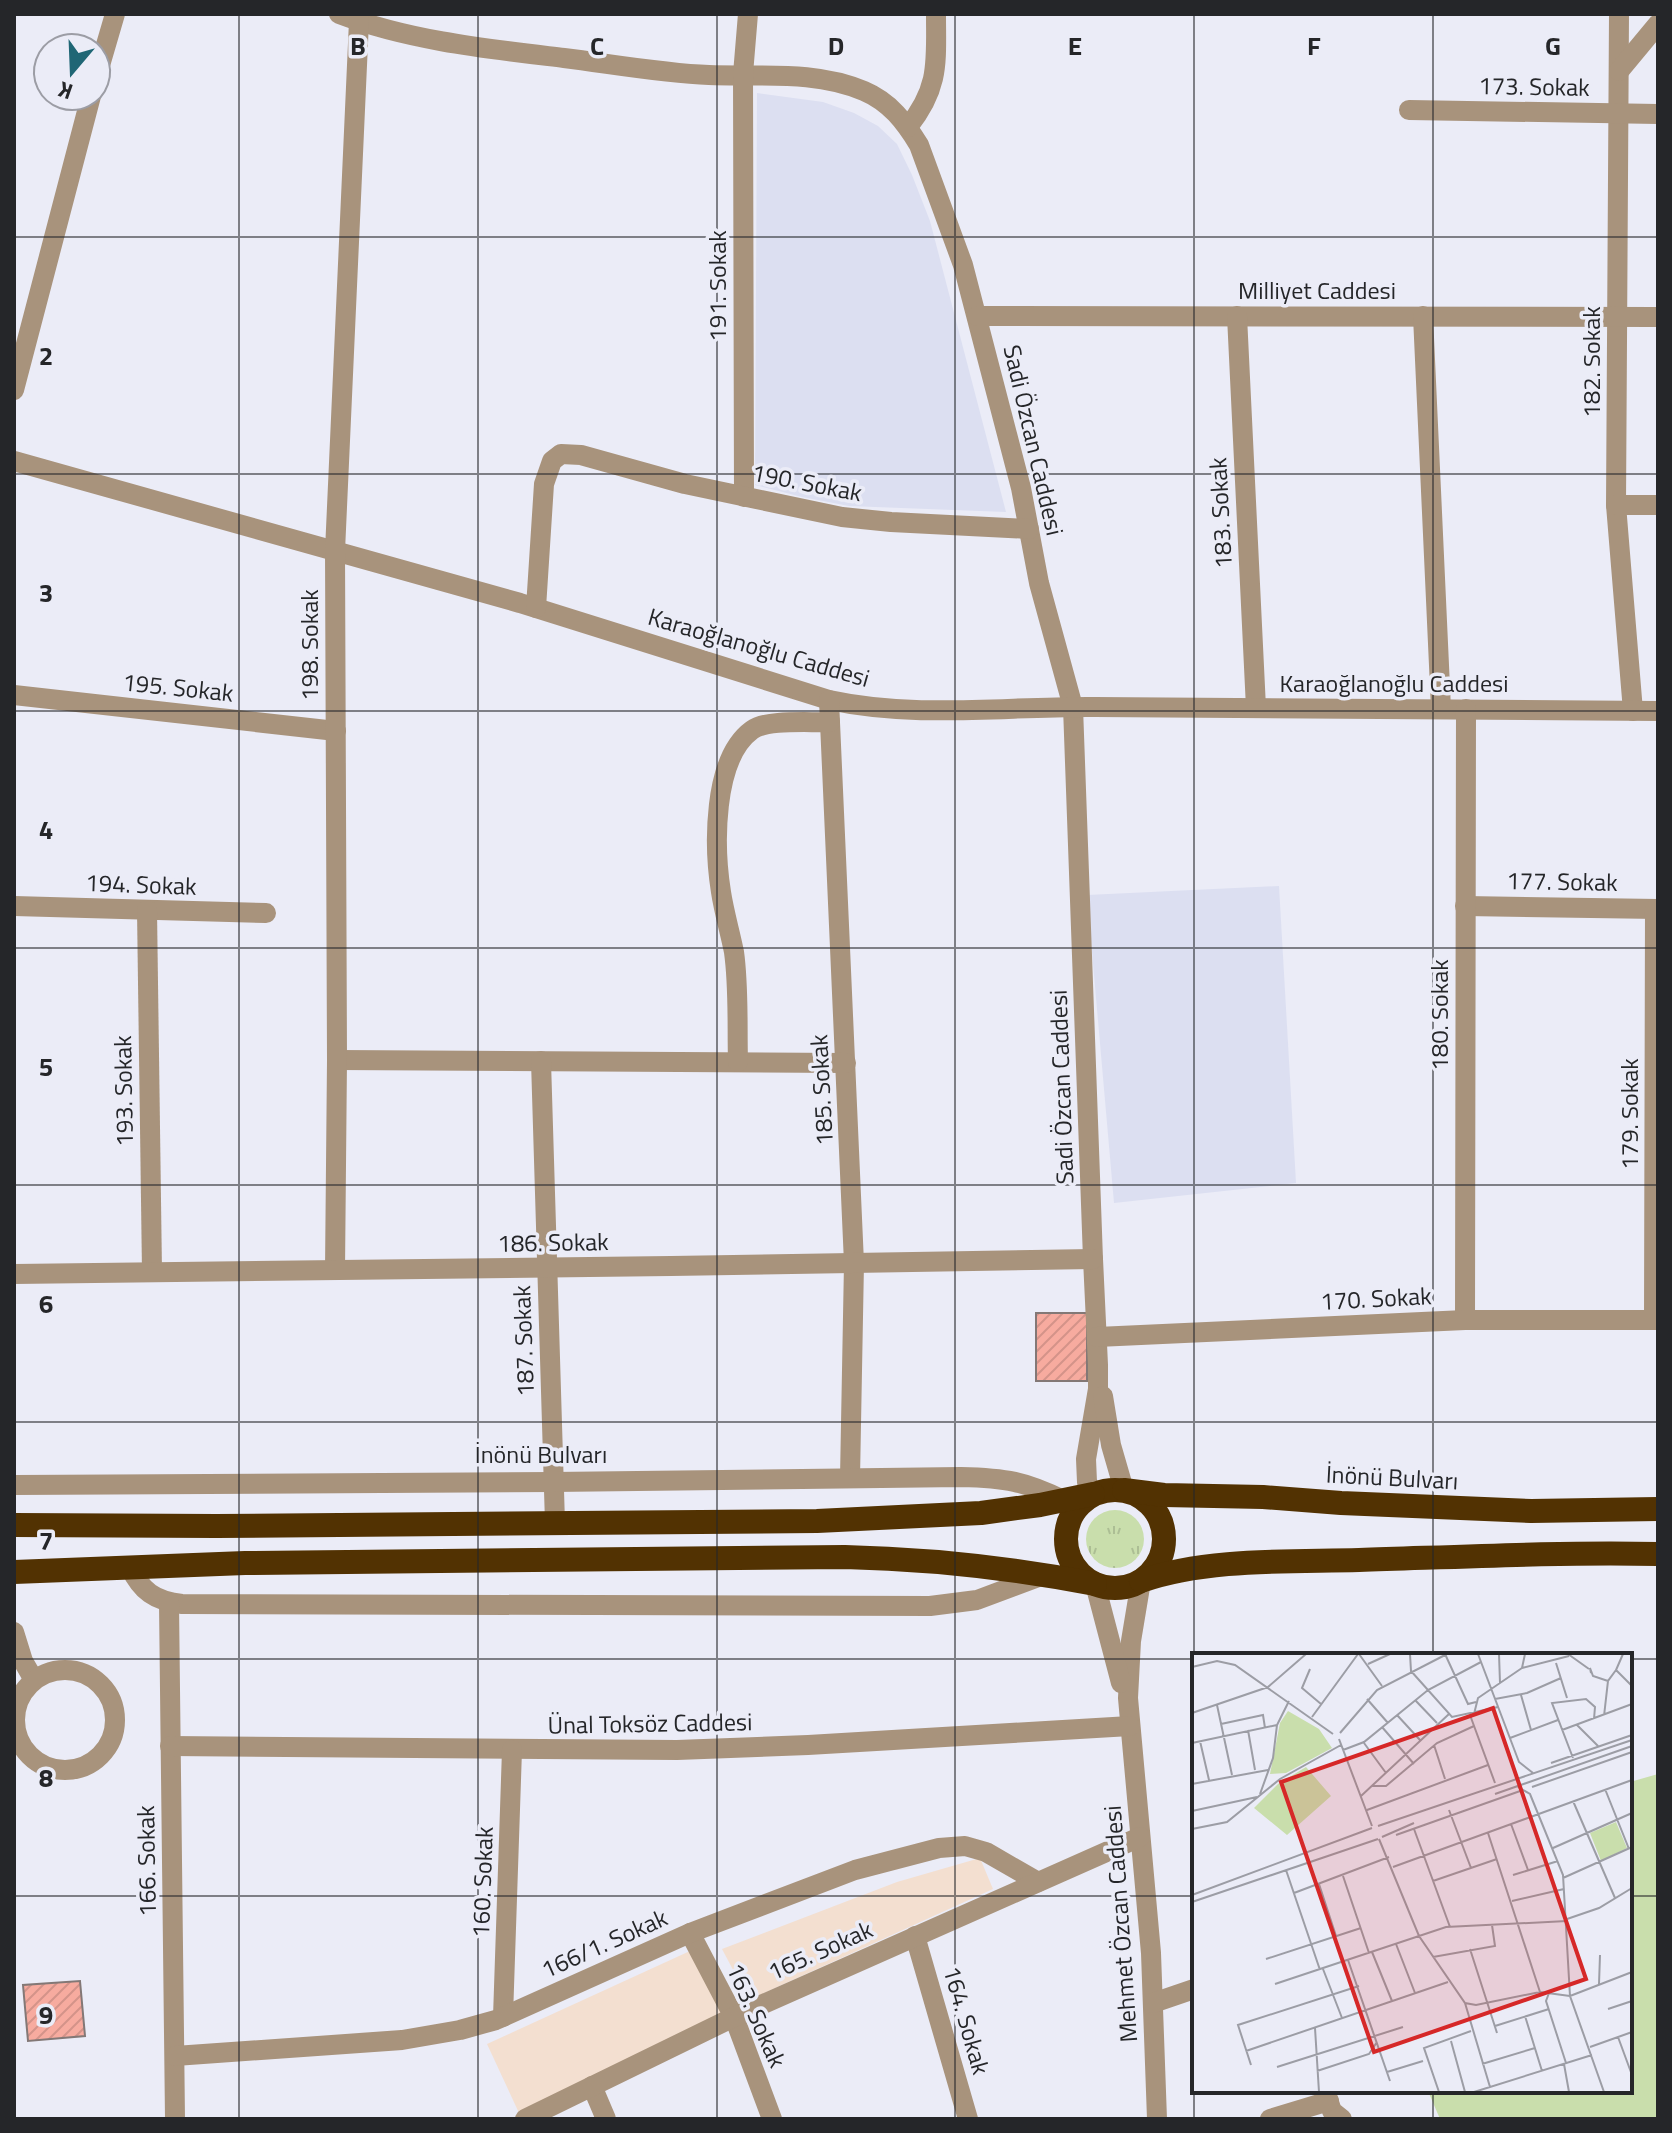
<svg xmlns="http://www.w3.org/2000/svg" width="1672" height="2133" font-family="'Titillium Web',sans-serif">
<defs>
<pattern id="grass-tufts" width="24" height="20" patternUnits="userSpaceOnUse" patternTransform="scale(2)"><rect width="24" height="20" fill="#c9deac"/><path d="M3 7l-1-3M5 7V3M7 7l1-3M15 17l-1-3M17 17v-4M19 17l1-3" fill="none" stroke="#acbe94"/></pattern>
<pattern id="building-hatch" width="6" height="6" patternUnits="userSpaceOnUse" patternTransform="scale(2)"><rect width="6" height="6" fill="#f7ab9f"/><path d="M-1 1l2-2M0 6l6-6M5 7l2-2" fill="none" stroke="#d49389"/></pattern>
</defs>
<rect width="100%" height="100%" fill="#ebecf7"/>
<!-- commercial -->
<g fill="#f3dfd0">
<path d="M 980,1858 L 993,1889 L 749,2000 L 722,1949 L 897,1882 Z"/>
<path d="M 690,1951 L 723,2013 L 519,2113 L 487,2044 Z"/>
</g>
<!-- built -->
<g fill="#dcdff1">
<path d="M 757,93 L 823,102 L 854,113 L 878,126 L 897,144 L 912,175 L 930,221 L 1006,512 L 849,506 L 802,497 L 755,485 Z"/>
<path d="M 1279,886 L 1296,1183 L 1114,1203 L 1087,895 Z"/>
</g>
<!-- grass -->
<circle fill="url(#grass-tufts)" cx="1115" cy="1539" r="29"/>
<!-- park -->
<path fill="#c9deac" d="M 1658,1774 L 1658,2119 L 1440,2119 L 1428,2091 L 1630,2091 L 1630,1782 Z"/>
<!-- building -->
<g fill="url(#building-hatch)" stroke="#837876" stroke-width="2">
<rect x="1036" y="1313" width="51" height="68"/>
<path d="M 80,1981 L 85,2036 L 28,2041 L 23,1985 Z"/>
</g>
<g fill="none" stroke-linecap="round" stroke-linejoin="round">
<!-- minor -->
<g stroke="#a8937c" stroke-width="20">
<path d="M 339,14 C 410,41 489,49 564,58 C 612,64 661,73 709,75 C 761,77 815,70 864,91 C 890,102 905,122 919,145 L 963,265 L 1021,488 L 1039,583 L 1073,707 L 1093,1259 L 1098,1365 L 1098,1389 L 1086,1459 L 1087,1482 L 1093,1494"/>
<path d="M 1619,14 L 1616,505 L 1633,711"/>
<path d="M 1619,71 L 1658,24"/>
<path d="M 96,79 L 115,14"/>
<path d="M 1409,110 L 1658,114"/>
<path d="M 908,127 C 940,87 936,62 936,14"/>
<path d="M 977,316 L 1658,317"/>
<path d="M 1237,316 L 1256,708"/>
<path d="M 1423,316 L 1441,709"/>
<path d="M 14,390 L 91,96"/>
<path d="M 14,461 L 520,603 L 829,700 C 917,719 1006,706 1095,707 C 1282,708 1470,709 1658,711"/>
<path d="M 744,497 L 743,74 L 748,14"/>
<path d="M 1616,505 L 1658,505"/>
<path d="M 536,608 L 544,484 L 552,461 L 561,454 L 581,455 L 685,484 L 842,517 L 891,522 L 1029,529"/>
<path d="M 14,695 L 336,731"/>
<path d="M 829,700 L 854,1263 L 850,1478"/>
<path d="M 14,906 L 266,913"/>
<path d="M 1465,906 L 1658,909"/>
<path d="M 147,910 L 152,1272"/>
<path d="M 337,1060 L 846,1063"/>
<path d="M 541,1061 L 555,1523"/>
<path d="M 738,1062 C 737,1026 739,988 734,952 C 730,932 724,912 721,892 C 714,848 712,759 752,730 C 767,719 810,723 830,722"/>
<path d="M 335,1270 L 337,1060 L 335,551 L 359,21"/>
<path d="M 14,1274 L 671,1266 L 1093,1259"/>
<path d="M 1465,1320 L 1466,709"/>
<path d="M 1654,1320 L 1655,909"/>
<path d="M 1097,1337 L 1465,1320 L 1658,1320"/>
<path d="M 1103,1396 L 1111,1445 L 1124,1490"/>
<path d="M 14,1485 L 553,1482 L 961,1477 C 1005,1478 1025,1481 1065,1501"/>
<path d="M 130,1567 C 141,1591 155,1601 182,1604 L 930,1606 L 977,1600 L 1044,1575"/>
<path d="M 1141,1581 L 1131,1641 L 1128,1698 L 1151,1953 L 1157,2119"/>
<path d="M 1095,1584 L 1121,1683"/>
<path d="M 169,1603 L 175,2119"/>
<path d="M 14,1632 L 23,1661 L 34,1680"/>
<circle cx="65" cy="1720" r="50"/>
<path d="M 170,1746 L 677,1750 L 808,1745 L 1130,1726"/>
<path d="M 690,1933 L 734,2017 L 772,2119"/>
<path d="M 915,1936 L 968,2119"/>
<path d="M 1153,2003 L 1194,1989"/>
<path d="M 503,2017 L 512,1750"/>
<path d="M 175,2056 L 402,2040 L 460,2030 L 496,2020 L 690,1933 L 855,1870 L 939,1848 L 965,1846 L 986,1852 L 1038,1882"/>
<path d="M 592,2086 L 606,2119"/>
<path d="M 1325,2091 L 1332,2111 L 1342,2119"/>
<path d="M 525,2119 L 734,2017 L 1140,1837"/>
<path d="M 1270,2119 L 1329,2101"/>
</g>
<!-- highway -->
<g stroke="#523202" stroke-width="24">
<circle cx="1115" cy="1539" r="49"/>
<path d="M 1124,1490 L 1164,1495 L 1263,1497 L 1341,1503 L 1531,1511 L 1658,1509"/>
<path d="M 14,1525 L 216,1526 L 817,1521 L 981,1513 L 1040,1505 L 1093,1494"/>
<path d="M 14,1572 L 245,1563 L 845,1557 C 929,1559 1012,1568 1095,1584"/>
<path d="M 1141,1581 C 1207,1558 1289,1562 1359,1560 C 1458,1557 1558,1552 1658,1554"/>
</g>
</g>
<!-- grid -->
<path fill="none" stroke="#252629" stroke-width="2" stroke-opacity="0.55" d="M 239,14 L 239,2119M 478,14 L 478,2119M 717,14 L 717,2119M 955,14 L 955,2119M 1194,14 L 1194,1655M 1433,14 L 1433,1655M 14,237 L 1658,237M 14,474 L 1658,474M 14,711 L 1658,711M 14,948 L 1658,948M 14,1185 L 1658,1185M 14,1422 L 1658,1422M 14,1659 L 1194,1659M 1630,1659 L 1658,1659M 14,1896 L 1194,1896M 1630,1896 L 1658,1896M 1194,2091 L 1194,2119M 1433,2091 L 1433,2119"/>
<g text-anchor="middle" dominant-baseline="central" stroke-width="7" stroke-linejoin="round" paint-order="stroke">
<!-- street labels -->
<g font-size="24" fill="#252629" stroke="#ebecf7">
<text transform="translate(1534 86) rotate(1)">173. Sokak</text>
<text transform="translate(717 286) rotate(-90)">191. Sokak</text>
<text x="1317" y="290">Milliyet Caddesi</text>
<text transform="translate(1591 362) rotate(-90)">182. Sokak</text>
<text transform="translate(1034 440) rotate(77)">Sadi Özcan Caddesi</text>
<text transform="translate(807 482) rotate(11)">190. Sokak</text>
<text transform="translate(1220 513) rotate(-93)">183. Sokak</text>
<text transform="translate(309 645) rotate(-90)">198. Sokak</text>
<text transform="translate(759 647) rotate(16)">Karaoğlanoğlu Caddesi</text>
<text x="1394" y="683">Karaoğlanoğlu Caddesi</text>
<text transform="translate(178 687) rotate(6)">195. Sokak</text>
<text transform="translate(1562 881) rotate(1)">177. Sokak</text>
<text transform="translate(141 884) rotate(2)">194. Sokak</text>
<text transform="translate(1439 1015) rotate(-90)">180. Sokak</text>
<text transform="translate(1061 1087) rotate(-92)">Sadi Özcan Caddesi</text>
<text transform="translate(821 1090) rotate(-93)">185. Sokak</text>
<text transform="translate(123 1091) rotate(-91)">193. Sokak</text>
<text transform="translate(1629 1114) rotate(-90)">179. Sokak</text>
<text transform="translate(553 1242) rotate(-1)">186. Sokak</text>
<text transform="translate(1376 1298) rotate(-3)">170. Sokak</text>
<text transform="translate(523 1341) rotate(-92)">187. Sokak</text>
<text x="541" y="1454">İnönü Bulvarı</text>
<text transform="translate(1392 1477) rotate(3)">İnönü Bulvarı</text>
<text transform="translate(650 1723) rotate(-1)">Ünal Toksöz Caddesi</text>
<text transform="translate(146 1861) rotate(-91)">166. Sokak</text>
<text transform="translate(482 1882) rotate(-88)">160. Sokak</text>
<text transform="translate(1120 1924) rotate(-94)">Mehmet Özcan Caddesi</text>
<text transform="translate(604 1943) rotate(-24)">166/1. Sokak</text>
<text transform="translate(820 1950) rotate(-24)">165. Sokak</text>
<text transform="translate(757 2015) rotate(66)">163. Sokak</text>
<text transform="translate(967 2020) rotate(74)">164. Sokak</text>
</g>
</g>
<!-- overview -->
<g transform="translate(1192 1653)">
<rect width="440" height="440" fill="#ebecf7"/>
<path d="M 96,58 L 127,76 L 140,95 L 94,120 L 78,121 L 88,70 ZM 114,114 L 139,143 L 95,182 L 62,155 L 86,131 ZM 424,169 L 435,195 L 409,208 L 398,180 Z" fill="#c9deac"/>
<path fill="none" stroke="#9c9da5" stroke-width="2" d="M 167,1 L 190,33M 218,1 L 219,18 L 260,64 L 306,54M 253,1 L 276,51 L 284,49M 286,1 L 327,109 L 341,120M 307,1 L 308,30M 376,1 L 397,16M 431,1 L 424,17 L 440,33M 364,10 L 375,45M 176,11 L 198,1M 0,14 L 25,8 L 43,12 L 141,81M 330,15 L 377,3M 118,16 L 110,35 L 129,51M 399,20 L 398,15 L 401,23 L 416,28M 329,42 L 339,77M 175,46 L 196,70M 303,46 L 335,40 L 369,25M 223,47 L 245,70M 25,52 L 40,122M 0,60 L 76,34 L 114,1M 282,61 L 286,45 L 330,15 L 333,1M 205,62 L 228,87M 278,62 L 303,130M 412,63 L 416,28 L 424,17M 120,64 L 166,1M 29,71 L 71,62 L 73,75M 385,72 L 406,93M 190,74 L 222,111M 56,77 L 63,117M 370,77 L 440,51M 148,80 L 185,37 L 255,1M 318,85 L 366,67M 147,86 L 180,173M 8,88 L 17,127M 0,90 L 85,72M 172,90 L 194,120M 242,92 L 253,126M 151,97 L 172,89 L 236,37 L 289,9M 381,105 L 360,50 L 394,46 L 403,54 L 402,66M 359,110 L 440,82M 0,131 L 76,117M 180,133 L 194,133 L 245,90 L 282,73M 326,134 L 338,141 L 371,222 L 378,343 L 412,439M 340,134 L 440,99M 413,136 L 437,196M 68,141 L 81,105 L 85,72 L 97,48M 303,141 L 440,93M 169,143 L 257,61M 381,148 L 423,245M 175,157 L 296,112M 257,157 L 279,215M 0,158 L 65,144M 319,171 L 336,217M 186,173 L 440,87M 0,176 L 35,169 L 88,126 L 149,92M 222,176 L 258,274M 296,180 L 348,339M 204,182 L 331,137M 190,184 L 222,170M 187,186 L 227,283 L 273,350 L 284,352 L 348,339 L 378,343M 361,195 L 440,160M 201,214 L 440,127M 94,217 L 128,317M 321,222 L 366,208M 151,223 L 177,300M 371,225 L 440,194M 241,228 L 305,206M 127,231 L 144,283M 102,240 L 197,204M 0,242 L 180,175M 320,248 L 372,236M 0,249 L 186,186M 375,266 L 407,255 L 440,235M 204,291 L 223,340M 278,296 L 305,380M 180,299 L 200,348M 241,304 L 303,293 L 300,272M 74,306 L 169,275M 156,307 L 198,428M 131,316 L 150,365M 83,331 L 254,274 L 375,268M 407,331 L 408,302M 357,340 L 354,348 L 374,410M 378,343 L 440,319M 273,350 L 298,434M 416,356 L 440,348M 333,363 L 350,418M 303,373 L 357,356M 123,375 L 127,439M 426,384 L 440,422M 259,388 L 273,439M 398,394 L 440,379M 54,398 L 256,329M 290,411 L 343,395M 372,411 L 377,439M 59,412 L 46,372 L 167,333M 85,414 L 211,374M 125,418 L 177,401 L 185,389M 195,419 L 231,408M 247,439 L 232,395 L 279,378M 282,439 L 400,402"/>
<path fill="#d62828" fill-opacity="0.15" stroke="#d62828" stroke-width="4" d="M 301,55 L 394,326 L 182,399 L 89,129 Z"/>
<rect width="440" height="440" fill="none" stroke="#252629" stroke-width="4"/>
</g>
<g font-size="26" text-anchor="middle" font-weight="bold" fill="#252629" stroke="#ebecf7" stroke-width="7" stroke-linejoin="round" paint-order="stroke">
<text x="358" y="55">B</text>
<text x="597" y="55">C</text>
<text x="836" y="55">D</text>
<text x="1075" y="55">E</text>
<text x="1314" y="55">F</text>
<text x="1553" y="55">G</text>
<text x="46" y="365">2</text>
<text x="46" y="602">3</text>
<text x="46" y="839">4</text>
<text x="46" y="1076">5</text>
<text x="46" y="1313">6</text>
<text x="46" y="1550">7</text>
<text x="46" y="1787">8</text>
<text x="46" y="2024">9</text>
</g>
<!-- border -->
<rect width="1672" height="2133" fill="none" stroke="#252629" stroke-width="32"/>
<!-- north arrow -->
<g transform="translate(72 72) rotate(199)"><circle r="38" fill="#ebecf7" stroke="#9c9da5" stroke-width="2"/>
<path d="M0-6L14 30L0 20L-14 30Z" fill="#1f6675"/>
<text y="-12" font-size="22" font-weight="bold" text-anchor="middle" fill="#252629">K</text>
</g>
</svg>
